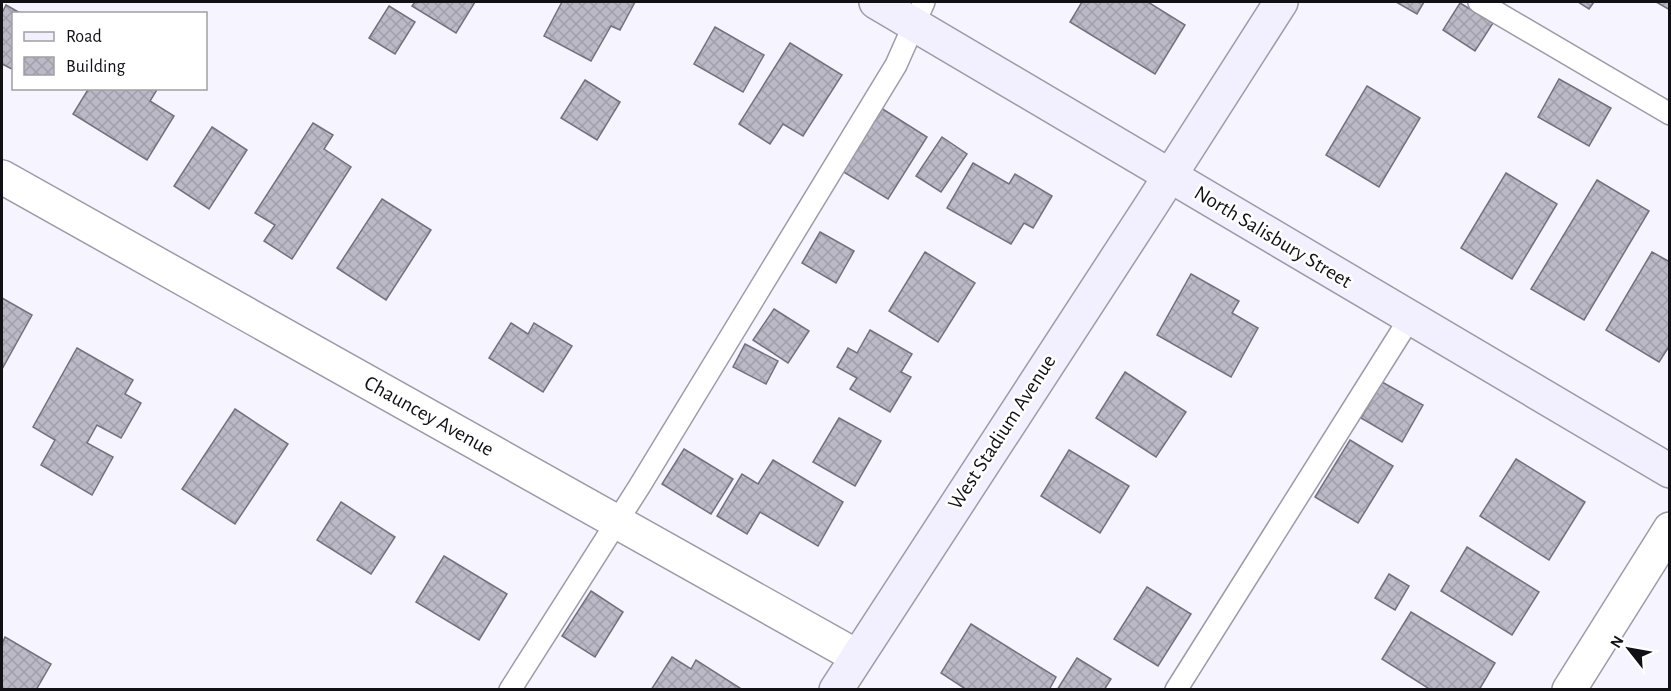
<svg xmlns="http://www.w3.org/2000/svg" width="1671" height="691" font-family="'Alegreya Sans',sans-serif">
<defs>
<pattern id="building-cross-hatch" width="8" height="8" patternUnits="userSpaceOnUse" patternTransform="scale(1.5)"><rect width="8" height="8" fill="#bbb9c6"/><path d="M0 0l8 8M0 8l8-8" fill="none" stroke="#a09ea9"/></pattern>
</defs>
<rect width="100%" height="100%" fill="#f5f4ff"/>
<!-- building -->
<g fill="url(#building-cross-hatch)" stroke="#73717d" stroke-width="1.5">
<path d="M 415,2 L 475,2 L 456,33 L 412,6 Z"/>
<path d="M 562,2 L 635,2 L 620,30 L 611,26 L 591,61 L 544,36 Z"/>
<path d="M 1082,2 L 1148,2 L 1185,25 L 1155,74 L 1070,22 Z"/>
<path d="M 1396,2 L 1424,2 L 1417,14 Z"/>
<path d="M 1578,2 L 1594,2 L 1589,9 Z"/>
<path d="M 1656,2 L 1670,2 L 1670,10 Z"/>
<path d="M 1460,3 L 1493,23 L 1475,51 L 1443,30 Z"/>
<path d="M 6,5 L 22,14 L 14,14 L 14,70 L 2,64 L 2,13 Z"/>
<path d="M 389,6 L 415,22 L 395,54 L 369,38 Z"/>
<path d="M 715,27 L 764,55 L 743,92 L 694,64 Z"/>
<path d="M 790,43 L 842,75 L 803,136 L 783,124 L 770,144 L 739,124 Z"/>
<path d="M 1559,79 L 1611,108 L 1589,146 L 1538,117 Z"/>
<path d="M 585,80 L 620,102 L 597,140 L 561,118 Z"/>
<path d="M 1367,86 L 1420,118 L 1379,187 L 1326,155 Z"/>
<path d="M 89,88 L 158,88 L 150,101 L 174,116 L 147,160 L 73,114 Z"/>
<path d="M 881,108 L 927,137 L 888,199 L 842,171 Z"/>
<path d="M 313,123 L 333,135 L 324,149 L 351,167 L 292,259 L 264,241 L 275,225 L 255,213 Z"/>
<path d="M 212,127 L 247,150 L 209,209 L 174,186 Z"/>
<path d="M 942,137 L 967,154 L 941,192 L 916,176 Z"/>
<path d="M 973,163 L 1009,184 L 1015,174 L 1052,196 L 1033,228 L 1024,223 L 1011,244 L 947,208 Z"/>
<path d="M 1506,173 L 1557,204 L 1512,279 L 1461,248 Z"/>
<path d="M 1597,180 L 1649,211 L 1584,320 L 1531,289 Z"/>
<path d="M 382,199 L 431,230 L 386,300 L 337,268 Z"/>
<path d="M 820,232 L 854,251 L 836,283 L 802,263 Z"/>
<path d="M 925,252 L 975,283 L 938,342 L 889,311 Z"/>
<path d="M 1652,252 L 1670,262 L 1670,345 L 1659,362 L 1606,330 Z"/>
<path d="M 1191,274 L 1239,301 L 1232,313 L 1258,328 L 1231,377 L 1157,335 Z"/>
<path d="M 2,298 L 32,315 L 2,369 Z"/>
<path d="M 774,309 L 809,331 L 788,363 L 753,340 Z"/>
<path d="M 511,323 L 528,334 L 534,323 L 572,346 L 543,392 L 489,358 Z"/>
<path d="M 870,330 L 912,354 L 901,372 L 911,377 L 890,412 L 850,389 L 857,378 L 837,367 L 848,348 L 857,353 Z"/>
<path d="M 745,344 L 778,361 L 766,384 L 733,367 Z"/>
<path d="M 77,348 L 133,380 L 125,394 L 141,403 L 121,438 L 97,425 L 87,443 L 113,457 L 92,495 L 41,465 L 55,440 L 33,427 Z"/>
<path d="M 1125,372 L 1186,412 L 1156,457 L 1096,418 Z"/>
<path d="M 1382,382 L 1423,405 L 1402,442 L 1361,418 Z"/>
<path d="M 235,409 L 288,444 L 235,524 L 182,489 Z"/>
<path d="M 839,418 L 881,441 L 855,486 L 813,462 Z"/>
<path d="M 1350,440 L 1393,466 L 1358,523 L 1315,497 Z"/>
<path d="M 684,449 L 733,479 L 711,514 L 662,484 Z"/>
<path d="M 1069,450 L 1129,486 L 1100,533 L 1041,496 Z"/>
<path d="M 1516,459 L 1585,502 L 1549,560 L 1480,516 Z"/>
<path d="M 773,460 L 843,502 L 818,546 L 760,512 L 747,534 L 717,516 L 742,474 L 758,484 Z"/>
<path d="M 341,502 L 395,537 L 371,574 L 317,540 Z"/>
<path d="M 1467,547 L 1539,592 L 1512,635 L 1441,591 Z"/>
<path d="M 444,556 L 507,594 L 479,640 L 416,602 Z"/>
<path d="M 1389,574 L 1409,586 L 1395,610 L 1375,598 Z"/>
<path d="M 1147,587 L 1191,614 L 1158,666 L 1114,639 Z"/>
<path d="M 591,591 L 623,612 L 595,657 L 562,636 Z"/>
<path d="M 1411,612 L 1495,663 L 1479,690 L 1431,690 L 1382,659 Z"/>
<path d="M 971,624 L 1056,677 L 1049,690 L 967,690 L 941,673 Z"/>
<path d="M 5,637 L 51,664 L 36,690 L 2,690 L 2,644 Z"/>
<path d="M 672,657 L 691,669 L 696,660 L 743,690 L 651,690 Z"/>
<path d="M 1077,658 L 1111,679 L 1104,690 L 1057,690 Z"/>
</g>
<g fill="none" stroke-linecap="round" stroke-linejoin="round">
<!-- lane casing -->
<g stroke="#9d9ba8" stroke-width="24">
<g id="lane">
<path d="M 1479,2 L 1670,114"/>
<path d="M 510,690 L 639,487 L 896,65 L 924,2"/>
<path d="M 1176,690 L 1410,318"/>
</g>
</g>
<!-- street casing -->
<g stroke="#9d9ba8" stroke-width="36">
<g id="street">
<path d="M 2,177 L 856,656"/>
<path d="M 1569,690 L 1670,529"/>
</g>
</g>
<!-- secondary casing -->
<g stroke="#9d9ba8" stroke-width="36">
<g id="secondary">
<path d="M 876,2 L 1670,471"/>
<path d="M 836,690 L 1150,207 L 1281,2"/>
</g>
</g>
<!-- lane -->
<use href="#lane" stroke="#fff" stroke-width="21"/>
<!-- street -->
<use href="#street" stroke="#fff" stroke-width="33"/>
<!-- secondary -->
<use href="#secondary" stroke="#f2f0fe" stroke-width="33"/>
</g>
<g text-anchor="middle" dominant-baseline="central" stroke-width="5" stroke-linejoin="round" paint-order="stroke">
<!-- street labels -->
<g font-size="21" fill="#111015" stroke="#fff">
<text transform="translate(1273 237) rotate(31)">North Salisbury Street</text>
<text transform="translate(429 416) rotate(29)">Chauncey Avenue</text>
<text transform="translate(1002 432) rotate(-57)">West Stadium Avenue</text>
</g>
</g>
<!-- border -->
<rect width="1671" height="691" fill="none" stroke="#111015" stroke-width="6"/>
<!-- legend -->
<rect x="12" y="12" width="195" height="78" fill="#ffffff" stroke="#a09fa1" stroke-width="1.5"/>
<rect x="24" y="32" width="30" height="9" fill="#f2f0fe" stroke="#a09fa1" stroke-width="1.5"/>
<text x="66" y="42" font-size="18" fill="#111015">Road</text>
<rect x="24" y="57" width="30" height="18" fill="url(#building-cross-hatch)" stroke="#a09fa1" stroke-width="1.5"/>
<text x="66" y="72" font-size="18" fill="#111015">Building</text>
<!-- north arrow -->
<g transform="translate(1629 649) rotate(301)" stroke="#ffffff" stroke-width="4.5" paint-order="stroke">
<path d="M0-4.5L10 22L0 15L-10 22Z" fill="#111015"/>
<text y="-9" font-size="16" font-weight="bold" text-anchor="middle" fill="#111015">N</text>
</g>
</svg>
